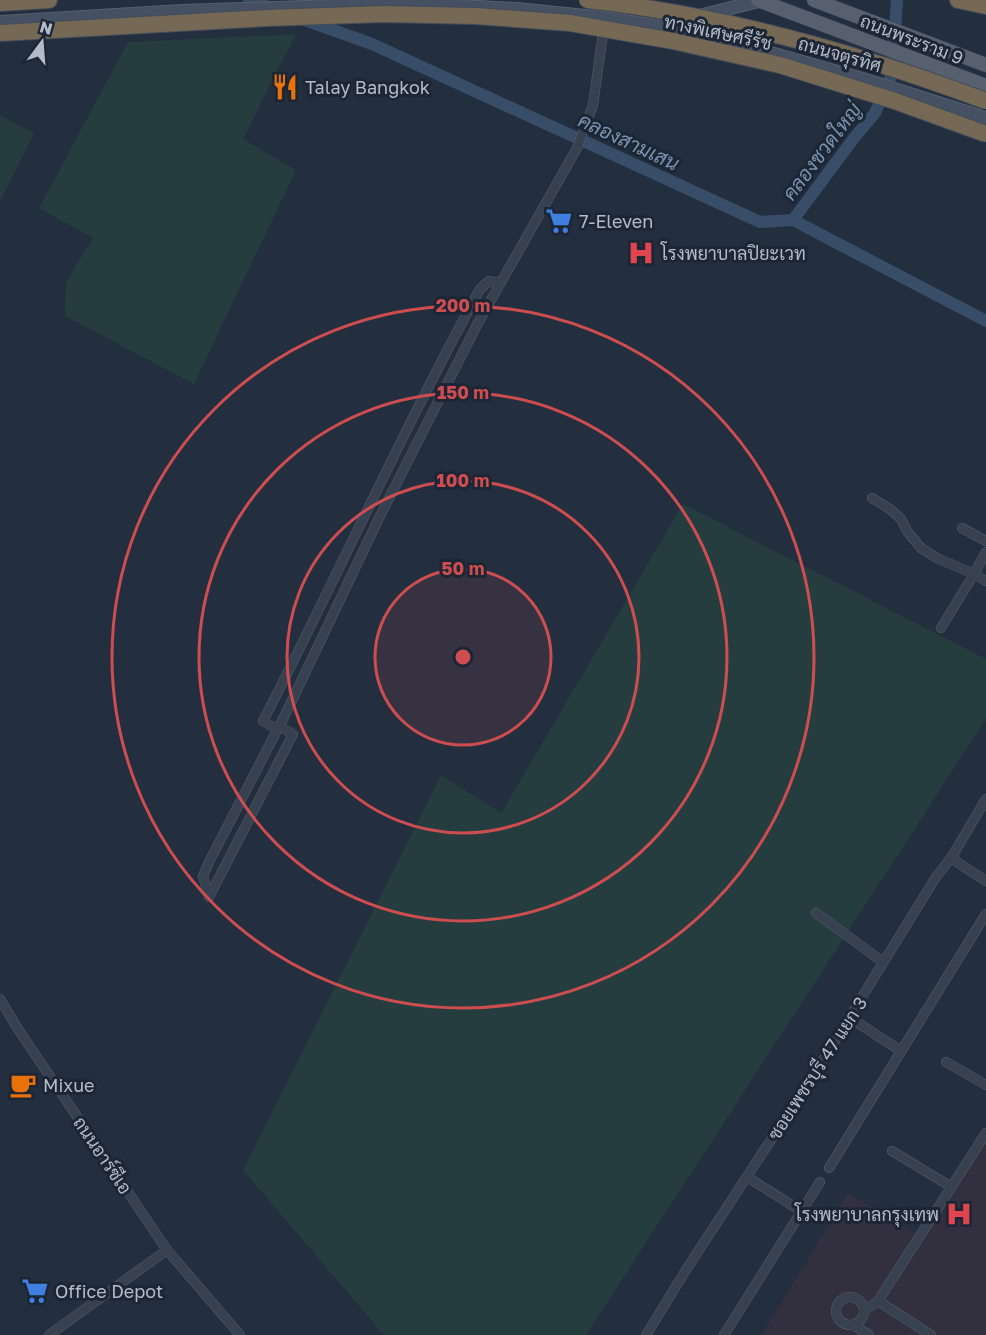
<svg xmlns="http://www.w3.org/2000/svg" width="986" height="1335" font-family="'Golos Text',Sarabun,sans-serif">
<rect width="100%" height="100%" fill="#232f3f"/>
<!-- medical -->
<path fill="#32303f" d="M 986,1131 L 986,1335 L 762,1335 L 848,1193 L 919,1236 Z"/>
<!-- green -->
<g fill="#263d40">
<path d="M 296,34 L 243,139 L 296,170 L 194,384 L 65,316 L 66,282 L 93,238 L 39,208 L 128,42 Z"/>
<path d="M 0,115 L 34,133 L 0,201 Z"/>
<path d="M 683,504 L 986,659 L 986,719 L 586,1335 L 384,1335 L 243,1170 L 441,775 L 501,813 Z"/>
</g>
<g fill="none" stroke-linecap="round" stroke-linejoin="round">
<!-- canal -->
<g stroke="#384d68" stroke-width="12">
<path d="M 249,0 L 272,8"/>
<path d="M 302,19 L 372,44 L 760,222 L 793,220 L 986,321"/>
<path d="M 793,220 L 854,138 L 875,113 L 892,74 L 897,0"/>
</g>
<!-- street casing -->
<g stroke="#565f6d" stroke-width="10">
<g id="street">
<path d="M 872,498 L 890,509 L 901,519 L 907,531 L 921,548 L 937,558 L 974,574 L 986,552"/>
<path d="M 962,528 L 986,541"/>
<path d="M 941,628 L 974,574 L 986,581"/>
<path d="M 277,729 L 263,721 C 337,577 403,430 480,289 L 489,281 L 500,283"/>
<path d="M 951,858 L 986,881"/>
<path d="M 209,897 L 203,876 L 208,864 L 287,711 L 379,518 L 478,323 L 577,148 L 593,105 L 604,26"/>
<path d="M 209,897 L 293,734 L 279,726"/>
<path d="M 816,913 L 883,962"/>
<path d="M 0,999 L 18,1029 L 167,1250 L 240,1335"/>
<path d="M 849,1017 L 901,1051"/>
<path d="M 946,1062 L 986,1085"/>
<path d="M 892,1151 L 950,1186"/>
<path d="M 829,1168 L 986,914"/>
<path d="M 747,1177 L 801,1211"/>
<circle cx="850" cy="1311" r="14"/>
<path d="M 878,1301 L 931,1335"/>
<path d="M 864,1311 L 878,1301 L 986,1133"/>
<path d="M 853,1325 L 869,1335"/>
<path d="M 49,1335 L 167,1250"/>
<path d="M 646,1335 L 686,1270 L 825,1057 L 936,877 L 951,858 L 986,799"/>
<path d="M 724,1335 L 820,1182"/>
</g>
</g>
<!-- secondary casing -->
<g stroke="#565f6d" stroke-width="14">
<g id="secondary">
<path d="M 699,16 L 759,1"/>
<path d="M 0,22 L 182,11 L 395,4 L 440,5 L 517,9 L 605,18 L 657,26 L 732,42 L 866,80 L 986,118"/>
</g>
</g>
<!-- primary casing -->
<g stroke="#414a58" stroke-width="15">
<g id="primary">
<path d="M 758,0 L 986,86"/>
<path d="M 814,0 L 986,65"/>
</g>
</g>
<!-- highway casing -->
<g stroke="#434c5a" stroke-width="18">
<g id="highway">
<path d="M 958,0 L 986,6"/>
<path d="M 0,3 L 49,0"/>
</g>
</g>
<!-- street -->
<use href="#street" stroke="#38414f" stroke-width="9"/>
<!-- secondary -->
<use href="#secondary" stroke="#455062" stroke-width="12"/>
<!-- primary -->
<use href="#primary" stroke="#56606f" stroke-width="14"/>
<!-- highway -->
<use href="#highway" stroke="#756854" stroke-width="16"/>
<!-- highway-bridge casing -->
<g stroke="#434c5a" stroke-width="18" stroke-linecap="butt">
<g id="highway-bridge">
<path d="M 587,0 C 724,15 858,53 986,101"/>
<path d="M 0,33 L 267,18 L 384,14 L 476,16 L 570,23 L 673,41 L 780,65 L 895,101 L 986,134"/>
</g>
</g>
<!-- highway-bridge -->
<use href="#highway-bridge" stroke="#756854" stroke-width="16"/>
</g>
<!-- distance rings -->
<circle cx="463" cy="657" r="88" fill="#ce4d50" fill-opacity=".12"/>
<g fill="none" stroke="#ce4d50" stroke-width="3">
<circle cx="463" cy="657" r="88"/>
<circle cx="463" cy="657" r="176"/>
<circle cx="463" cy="657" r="264"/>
<circle cx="463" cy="657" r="351"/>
</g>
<!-- icons -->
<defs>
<g id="restaurant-bare" transform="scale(2.07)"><path d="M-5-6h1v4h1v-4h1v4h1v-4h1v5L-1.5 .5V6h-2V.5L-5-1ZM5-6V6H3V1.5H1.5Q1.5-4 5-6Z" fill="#e8710a" stroke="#1d2634" stroke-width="2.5" paint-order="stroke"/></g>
<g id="supermarket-bare" transform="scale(2.07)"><path d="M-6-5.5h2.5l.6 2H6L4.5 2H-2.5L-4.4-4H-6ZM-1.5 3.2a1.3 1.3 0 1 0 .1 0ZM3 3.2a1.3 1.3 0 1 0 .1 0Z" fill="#3f7fe0" stroke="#1d2634" stroke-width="2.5" paint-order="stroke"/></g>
<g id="hospital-bare" transform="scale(2.07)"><path d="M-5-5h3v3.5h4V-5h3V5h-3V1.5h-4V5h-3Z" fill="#e0444e" stroke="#1d2634" stroke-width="2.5" paint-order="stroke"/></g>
<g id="cafe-bare" transform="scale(2.07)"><path d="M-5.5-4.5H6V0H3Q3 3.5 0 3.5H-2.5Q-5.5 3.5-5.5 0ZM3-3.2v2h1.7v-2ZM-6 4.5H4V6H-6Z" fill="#e8710a" stroke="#1d2634" stroke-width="2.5" paint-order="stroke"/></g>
</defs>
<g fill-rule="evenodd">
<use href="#restaurant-bare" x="285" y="87"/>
<use href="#supermarket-bare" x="559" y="221"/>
<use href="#hospital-bare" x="641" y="253"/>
<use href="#cafe-bare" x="23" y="1085"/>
<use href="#hospital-bare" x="959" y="1214"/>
<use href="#supermarket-bare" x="35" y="1291"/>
</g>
<g text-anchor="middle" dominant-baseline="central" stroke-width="6" stroke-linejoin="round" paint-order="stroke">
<!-- street labels -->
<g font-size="18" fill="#b4bcca" stroke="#1d2634">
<text transform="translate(718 32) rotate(12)">ทางพิเศษศรีรัช</text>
<text transform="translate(912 39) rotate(21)">ถนนพระราม 9</text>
<text transform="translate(840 54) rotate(16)">ถนนจตุรทิศ</text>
<text transform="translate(817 1068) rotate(-57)">ซอยเพชรบุรี 47 แยก 3</text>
<text transform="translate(103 1155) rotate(56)">ถนนอาร์ซีเอ</text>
</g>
<!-- poi labels -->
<g font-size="18" fill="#b4bcca" stroke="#1d2634" text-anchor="start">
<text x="305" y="87">Talay Bangkok</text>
<text x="579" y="221">7-Eleven</text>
<text x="661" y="253">โรงพยาบาลปิยะเวท</text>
<text x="43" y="1085">Mixue</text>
<text x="939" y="1214" text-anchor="end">โรงพยาบาลกรุงเทพ</text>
<text x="55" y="1291">Office Depot</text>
</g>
<!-- water labels -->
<g font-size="20" font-style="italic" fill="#7b93b2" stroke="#1d2634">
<text transform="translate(629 141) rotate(25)">คลองสามเสน</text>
<text transform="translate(821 151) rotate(-53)">คลองชวดใหญ่</text>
</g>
</g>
<circle cx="463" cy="657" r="9" fill="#ce4d50" stroke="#1d2634" stroke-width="3"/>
<g font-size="18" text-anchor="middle" font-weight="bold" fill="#ce4d50" stroke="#1d2634" stroke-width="6" stroke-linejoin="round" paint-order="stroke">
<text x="463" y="312">200 m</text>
<text x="463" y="399">150 m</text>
<text x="463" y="487">100 m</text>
<text x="463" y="575">50 m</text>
</g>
<!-- north arrow -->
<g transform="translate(42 42) rotate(16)" stroke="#1d2634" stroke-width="4.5" paint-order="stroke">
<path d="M0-4.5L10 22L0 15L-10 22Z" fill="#b4bcca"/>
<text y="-9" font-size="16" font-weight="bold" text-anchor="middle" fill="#b4bcca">N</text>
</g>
</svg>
